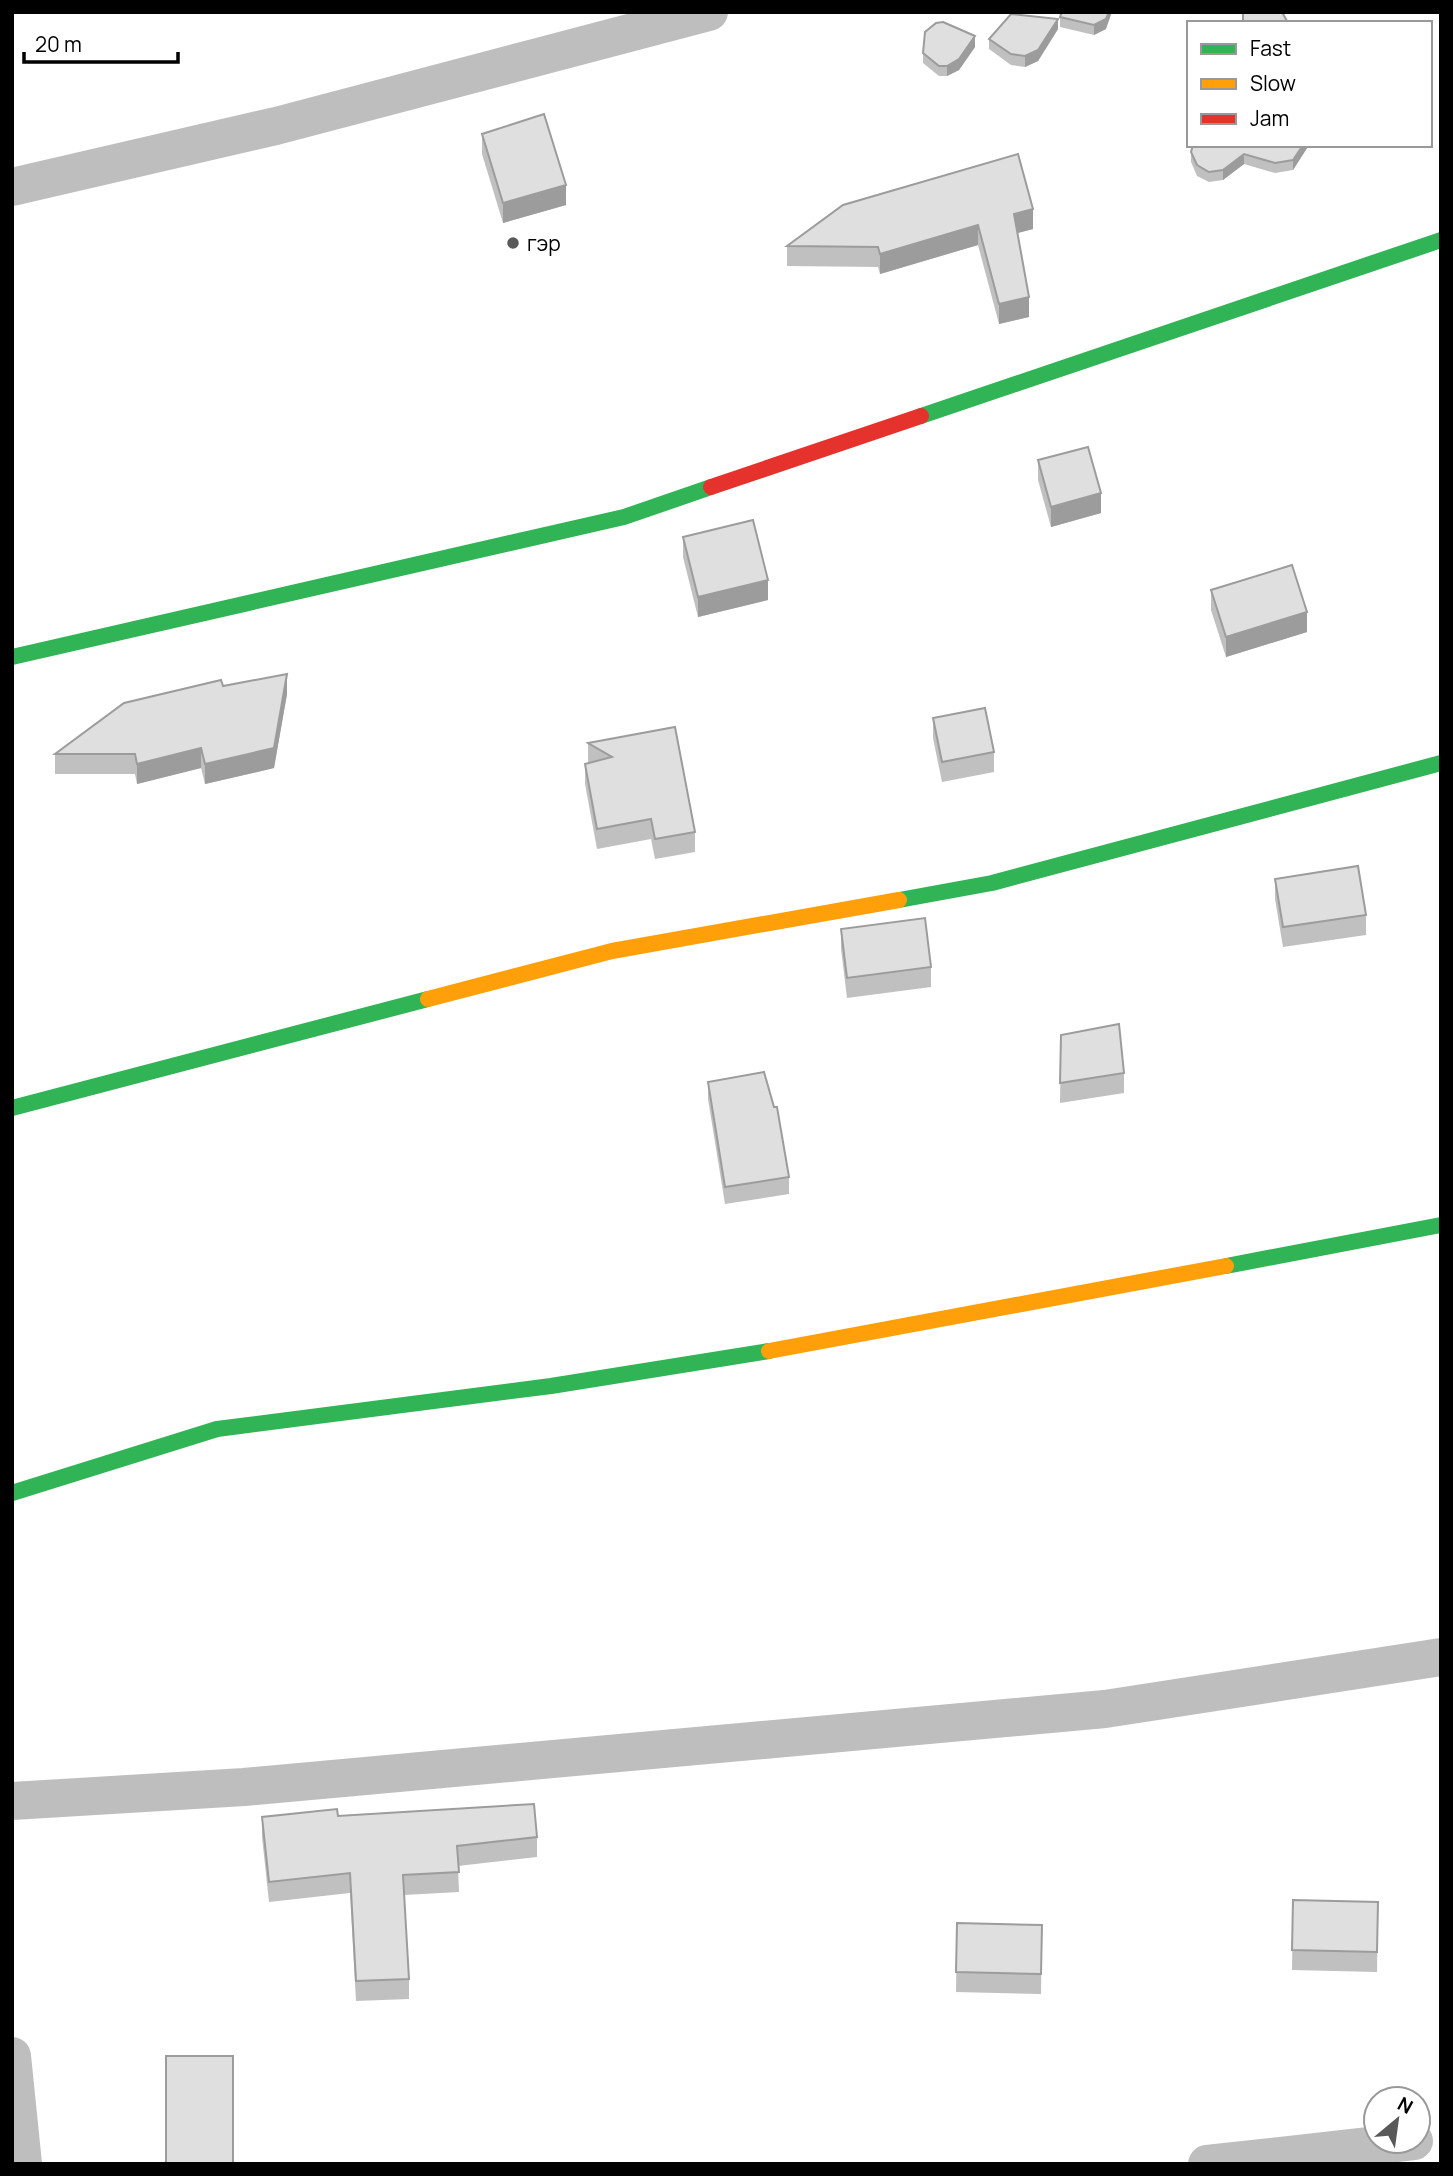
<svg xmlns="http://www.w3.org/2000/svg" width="1453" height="2176" font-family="Manrope,sans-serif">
<rect width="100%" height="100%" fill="#fff"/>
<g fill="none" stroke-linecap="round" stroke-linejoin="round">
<!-- street -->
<g stroke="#bebebe" stroke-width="38">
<path d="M 12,187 L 276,126 L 709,12"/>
<path d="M 12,1801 L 244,1787 L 1105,1709 L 1441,1657"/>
<path d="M 12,2056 L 23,2164"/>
<path d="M 1207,2164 L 1414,2141"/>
</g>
<!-- fast -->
<g stroke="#30b455" stroke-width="16">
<path d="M 921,416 L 1441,240"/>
<path d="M 12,657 L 624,517 L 711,487"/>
<path d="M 899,900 L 992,883 L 1441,763"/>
<path d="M 12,1108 L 428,999"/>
<path d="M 1226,1266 L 1441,1225"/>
<path d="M 12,1493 L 217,1429 L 551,1386 L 769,1351"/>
</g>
<!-- slow -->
<g stroke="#ff9f0a" stroke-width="16">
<path d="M 428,999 L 612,951 L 899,900"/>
<path d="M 769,1351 L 1226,1266"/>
</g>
<!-- jam -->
<path stroke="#e5322d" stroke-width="16" d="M 711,487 L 921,416"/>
</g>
<!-- wall -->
<g fill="#c0c0c0">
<path d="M 1062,12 L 1106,29 L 1094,35 L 1060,27 L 1060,17 Z"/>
<path d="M 1058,29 L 1038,61 L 1025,67 L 1011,65 L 989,49 L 989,39 Z"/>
<path d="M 975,47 L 959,70 L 947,76 L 939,76 L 923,63 L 923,53 Z"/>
<path d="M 482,134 L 566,205 L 503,223 L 482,154 Z"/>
<path d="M 1193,145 L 1309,145 L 1293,170 L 1275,173 L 1244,164 L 1223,180 L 1209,182 L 1197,176 L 1191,162 L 1191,152 Z"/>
<path d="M 843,205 L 1033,229 L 1017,233 L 1029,317 L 999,324 L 978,245 L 880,274 L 878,267 L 787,266 L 787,246 Z"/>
<path d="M 1038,460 L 1101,513 L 1051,527 L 1038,480 Z"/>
<path d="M 683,537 L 768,600 L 698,617 L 683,557 Z"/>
<path d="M 1211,590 L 1307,632 L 1226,657 L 1211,610 Z"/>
<path d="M 223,686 L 287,694 L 274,768 L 205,784 L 201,768 L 137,784 L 135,774 L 55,774 L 55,754 Z"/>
<path d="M 933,718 L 994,752 L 994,772 L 942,782 L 933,738 Z"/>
<path d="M 675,727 L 695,832 L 695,852 L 655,859 L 651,839 L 597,849 L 585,784 L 585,764 L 588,763 L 588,743 Z"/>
<path d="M 1275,879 L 1366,915 L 1366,935 L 1283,947 L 1275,899 Z"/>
<path d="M 841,929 L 931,967 L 931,987 L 847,998 L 841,949 Z"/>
<path d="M 1061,1035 L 1124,1073 L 1124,1093 L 1060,1103 Z"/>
<path d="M 708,1082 L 789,1177 L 789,1194 L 725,1204 L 708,1099 Z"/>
<path d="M 338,1816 L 537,1837 L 537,1857 L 458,1866 L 459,1892 L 404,1895 L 409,1979 L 409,1999 L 356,2001 L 350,1893 L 269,1902 L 262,1837 L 262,1817 Z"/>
<path d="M 1293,1900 L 1378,1902 L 1377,1972 L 1292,1970 Z"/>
<path d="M 957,1923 L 1042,1925 L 1041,1994 L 956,1992 Z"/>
</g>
<!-- shaded-wall -->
<g fill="#9c9c9c">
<path d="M 1109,12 L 1112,12 L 1106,29 L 1094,35 L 1094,25 Z"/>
<path d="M 1058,19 L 1058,29 L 1038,61 L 1025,67 L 1025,56 Z"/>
<path d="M 975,36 L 975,47 L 959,70 L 947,76 L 947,66 Z"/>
<path d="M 1303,145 L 1309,145 L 1293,170 L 1293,160 Z"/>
<path d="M 1244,154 L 1244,164 L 1223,180 L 1223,170 Z"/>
<path d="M 566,185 L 566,205 L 503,223 L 503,203 Z"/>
<path d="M 1033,209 L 1033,229 L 1014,234 L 1014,214 Z"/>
<path d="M 978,225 L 978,245 L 880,274 L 880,254 Z"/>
<path d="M 1029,297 L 1029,317 L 999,324 L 999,304 Z"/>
<path d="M 1101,493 L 1101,513 L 1051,527 L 1051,507 Z"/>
<path d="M 768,580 L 768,600 L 698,617 L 698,597 Z"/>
<path d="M 1307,612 L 1307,632 L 1226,657 L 1226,637 Z"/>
<path d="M 287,674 L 287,694 L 274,768 L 205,784 L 205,764 Z"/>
<path d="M 201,748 L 201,768 L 137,784 L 137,764 Z"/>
</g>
<!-- building -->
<g fill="#dfdfdf" stroke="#9c9c9c" stroke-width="2">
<path d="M 1062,12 L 1109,12 L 1106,19 L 1094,25 L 1060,17 Z"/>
<path d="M 1243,12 L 1282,12 L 1287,21 L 1286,23 L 1243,23 Z"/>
<path d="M 1011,14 L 1058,19 L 1038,50 L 1025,56 L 1011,54 L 989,39 Z"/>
<path d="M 943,22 L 975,36 L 959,59 L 947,66 L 939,66 L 923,53 L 925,32 L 936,23 Z"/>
<path d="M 544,114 L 566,185 L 503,203 L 482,134 Z"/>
<path d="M 1193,145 L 1303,145 L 1293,160 L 1275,163 L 1244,154 L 1223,170 L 1209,172 L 1197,165 L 1191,152 Z"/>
<path d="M 1018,154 L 1033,209 L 1014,214 L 1029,297 L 999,304 L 978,225 L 880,254 L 878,247 L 787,246 L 843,205 Z"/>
<path d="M 1088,447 L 1101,493 L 1051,507 L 1038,460 Z"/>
<path d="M 753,520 L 768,580 L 698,597 L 683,537 Z"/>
<path d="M 1292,565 L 1307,612 L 1226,637 L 1211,590 Z"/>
<path d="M 287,674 L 274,748 L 205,764 L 201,748 L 137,764 L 135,754 L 55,754 L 124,703 L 221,680 L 223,686 Z"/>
<path d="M 985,708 L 994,752 L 942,762 L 933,718 Z"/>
<path d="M 675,727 L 695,832 L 655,839 L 651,819 L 597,829 L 585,764 L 612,757 L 588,743 Z"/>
<path d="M 1358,866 L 1366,915 L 1283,927 L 1275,879 Z"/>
<path d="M 925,918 L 931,967 L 847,978 L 841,929 Z"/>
<path d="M 1119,1024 L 1124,1073 L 1060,1083 L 1061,1035 Z"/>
<path d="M 764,1072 L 774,1107 L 777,1107 L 789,1177 L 725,1187 L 708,1082 Z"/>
<path d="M 534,1804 L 537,1837 L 457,1846 L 459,1872 L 403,1875 L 409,1979 L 356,1981 L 350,1873 L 269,1882 L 262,1817 L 337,1809 L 338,1816 Z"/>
<path d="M 1293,1900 L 1378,1902 L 1377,1952 L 1292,1950 Z"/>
<path d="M 957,1923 L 1042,1925 L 1041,1974 L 956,1972 Z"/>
<rect x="166" y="2056" width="67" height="108"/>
</g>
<!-- markers -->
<circle fill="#595959" stroke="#fff" stroke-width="2.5" cx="513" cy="243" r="7"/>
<g text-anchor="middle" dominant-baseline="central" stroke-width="5" stroke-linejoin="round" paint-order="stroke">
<!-- poi labels -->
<g font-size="21" fill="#000" stroke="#fff" text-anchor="start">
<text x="527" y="243">гэр</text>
</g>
</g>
<!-- border -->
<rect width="1453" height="2176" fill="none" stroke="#000000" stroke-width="28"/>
<!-- legend -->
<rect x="1187" y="21" width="245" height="126" fill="#ffffff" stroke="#999999" stroke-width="2"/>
<rect x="1201" y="44" width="35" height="10" fill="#30b455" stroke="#999999" stroke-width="2"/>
<text x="1250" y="56" font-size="21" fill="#000000">Fast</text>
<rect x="1201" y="79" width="35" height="10" fill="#ff9f0a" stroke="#999999" stroke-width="2"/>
<text x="1250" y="91" font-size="21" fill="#000000">Slow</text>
<rect x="1201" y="114" width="35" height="10" fill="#e5322d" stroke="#999999" stroke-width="2"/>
<text x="1250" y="126" font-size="21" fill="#000000">Jam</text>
<!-- north arrow -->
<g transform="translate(1397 2120) rotate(29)"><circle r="33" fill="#ffffff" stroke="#999999" stroke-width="2"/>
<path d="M0-5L12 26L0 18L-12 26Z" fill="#595959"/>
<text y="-10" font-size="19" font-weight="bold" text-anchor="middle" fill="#000000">N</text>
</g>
<!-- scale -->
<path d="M24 52v10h154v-10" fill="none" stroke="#000000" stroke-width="3.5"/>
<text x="35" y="52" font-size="21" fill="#000000" stroke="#ffffff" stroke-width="5" paint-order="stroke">20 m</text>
</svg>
